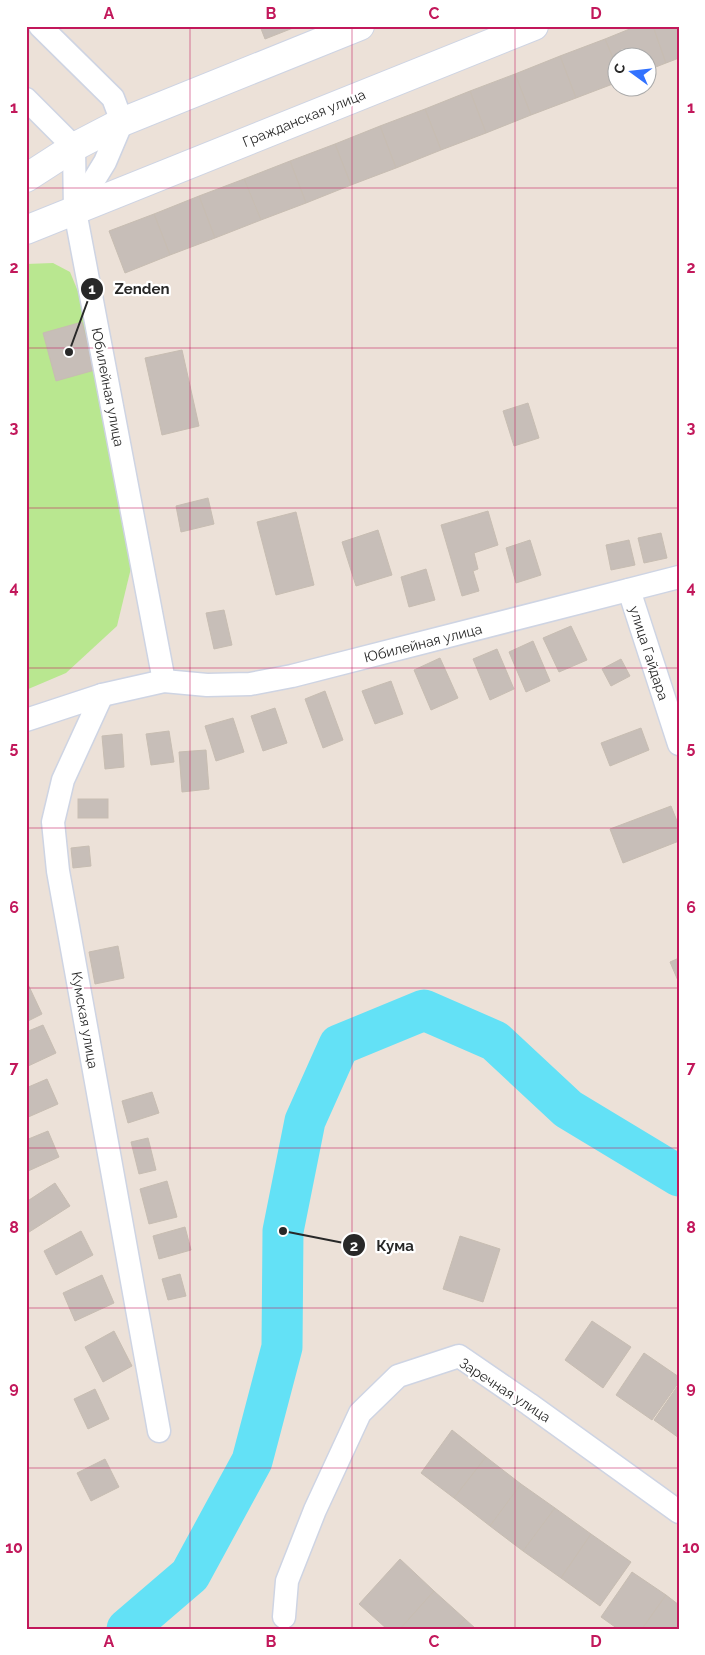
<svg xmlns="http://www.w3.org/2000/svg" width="705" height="1655" font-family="Raleway,sans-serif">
<rect width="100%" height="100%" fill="#ece1d8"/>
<!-- green -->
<path fill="#b9e790" d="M 53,263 L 70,272 L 84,306 L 131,568 L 117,626 L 66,673 L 26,690 L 26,264 Z"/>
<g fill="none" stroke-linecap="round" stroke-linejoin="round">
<!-- river -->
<path stroke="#63e1f6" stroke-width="41" d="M 127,1629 L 190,1575 L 252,1461 L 282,1347 L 283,1231 L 305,1121 L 339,1045 L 424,1010 L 495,1041 L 568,1109 L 679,1176"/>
</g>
<!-- building -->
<g fill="#c7beb8" stroke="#c7bdb2">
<path d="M 260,26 L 292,26 L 293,28 L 265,39 Z"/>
<path d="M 637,26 L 653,26 L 666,63 L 648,70 L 648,58 L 618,58 L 618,70 L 605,39 Z"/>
<path d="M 653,26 L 679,26 L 679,58 L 666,63 Z"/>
<path d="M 605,39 L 618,70 L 618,82 L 576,98 L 560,56 Z"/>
<path d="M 560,56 L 576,98 L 531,115 L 515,74 Z"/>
<path d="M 515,74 L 531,115 L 486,133 L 470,91 Z"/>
<path d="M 470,91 L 486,133 L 441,150 L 425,109 Z"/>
<path d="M 425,109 L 441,150 L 396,168 L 380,126 Z"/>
<path d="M 380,126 L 396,168 L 351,185 L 335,144 Z"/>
<path d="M 335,144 L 351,185 L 306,203 L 290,161 Z"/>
<path d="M 290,161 L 306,203 L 261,220 L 244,179 Z"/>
<path d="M 244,179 L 261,220 L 215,238 L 199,196 Z"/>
<path d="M 199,196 L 215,238 L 170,255 L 154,214 Z"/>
<path d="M 154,214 L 170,255 L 125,273 L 109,231 Z"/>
<path d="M 82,322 L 95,370 L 56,381 L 43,333 Z"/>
<path d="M 182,350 L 199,426 L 162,435 L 145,358 Z"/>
<path d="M 528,403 L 539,438 L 514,446 L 503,411 Z"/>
<path d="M 208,498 L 214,524 L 181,532 L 176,506 Z"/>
<path d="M 488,511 L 498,545 L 474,553 L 478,569 L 473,571 L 479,591 L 462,596 L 441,525 Z"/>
<path d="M 296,512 L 314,585 L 276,595 L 257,522 Z"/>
<path d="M 378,530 L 392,575 L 356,586 L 342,542 Z"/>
<path d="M 661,533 L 667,558 L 644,563 L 638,538 Z"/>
<path d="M 530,540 L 541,575 L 516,583 L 506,548 Z"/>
<path d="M 629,540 L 635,565 L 611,570 L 606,545 Z"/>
<path d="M 426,569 L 435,600 L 409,607 L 401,577 Z"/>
<path d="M 224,610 L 232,645 L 214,649 L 206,613 Z"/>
<path d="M 571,626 L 587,660 L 559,672 L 543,638 Z"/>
<path d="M 533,641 L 550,681 L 526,692 L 509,652 Z"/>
<path d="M 497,649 L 514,689 L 490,700 L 473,659 Z"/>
<path d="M 440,658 L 458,698 L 431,710 L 414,670 Z"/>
<path d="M 621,659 L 630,676 L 611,686 L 602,669 Z"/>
<path d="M 391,681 L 403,714 L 375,724 L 362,691 Z"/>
<path d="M 325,691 L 343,740 L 323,748 L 305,699 Z"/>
<path d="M 275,708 L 287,743 L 263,751 L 251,716 Z"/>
<path d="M 233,718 L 244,752 L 216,761 L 205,726 Z"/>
<path d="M 641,728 L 649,750 L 610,766 L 601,743 Z"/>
<path d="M 169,731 L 174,762 L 151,765 L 146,734 Z"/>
<path d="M 122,734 L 124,767 L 105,769 L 102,736 Z"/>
<path d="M 206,750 L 209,789 L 182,792 L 179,752 Z"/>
<rect x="78" y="799" width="30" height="19"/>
<path d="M 671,806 L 679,826 L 679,841 L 623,863 L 610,829 Z"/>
<path d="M 89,846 L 91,866 L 73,868 L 71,848 Z"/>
<path d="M 118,946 L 124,978 L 95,984 L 89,952 Z"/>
<path d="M 679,958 L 679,983 L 670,962 Z"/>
<path d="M 26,980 L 42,1014 L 26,1022 Z"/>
<path d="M 43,1025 L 56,1053 L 26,1067 L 26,1032 Z"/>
<path d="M 47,1079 L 58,1104 L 26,1118 L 26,1088 Z"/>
<path d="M 152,1092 L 159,1113 L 128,1123 L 122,1101 Z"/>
<path d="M 48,1131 L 59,1157 L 26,1172 L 26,1140 Z"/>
<path d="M 148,1138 L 156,1170 L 139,1174 L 131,1142 Z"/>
<path d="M 167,1181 L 177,1217 L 149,1224 L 140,1189 Z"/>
<path d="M 55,1183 L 70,1206 L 26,1234 L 26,1202 Z"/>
<path d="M 185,1227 L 191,1250 L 159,1259 L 153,1236 Z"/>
<path d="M 81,1231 L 93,1255 L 56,1275 L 44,1251 Z"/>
<path d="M 460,1236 L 500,1249 L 483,1302 L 443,1289 Z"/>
<path d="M 180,1274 L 186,1296 L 168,1300 L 162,1279 Z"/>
<path d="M 102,1275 L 114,1303 L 75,1321 L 63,1293 Z"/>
<path d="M 592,1321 L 631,1347 L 603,1388 L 565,1360 Z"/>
<path d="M 114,1331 L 132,1366 L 103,1382 L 85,1347 Z"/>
<path d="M 644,1353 L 679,1377 L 679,1382 L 652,1420 L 616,1395 Z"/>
<path d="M 679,1384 L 679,1438 L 654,1420 Z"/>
<path d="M 95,1389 L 109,1419 L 88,1429 L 74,1399 Z"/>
<path d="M 452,1430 L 486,1457 L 454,1498 L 421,1473 Z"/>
<path d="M 486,1457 L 521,1484 L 490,1526 L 454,1498 Z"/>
<path d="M 105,1459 L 119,1487 L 91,1501 L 77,1473 Z"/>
<path d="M 521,1484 L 555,1508 L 523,1551 L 490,1526 Z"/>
<path d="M 555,1508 L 591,1534 L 561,1578 L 523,1551 Z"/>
<path d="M 591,1534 L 631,1562 L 600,1606 L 561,1578 Z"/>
<path d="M 400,1559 L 434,1591 L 400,1629 L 387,1629 L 359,1604 Z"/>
<path d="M 632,1572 L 666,1595 L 642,1629 L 618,1629 L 601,1617 Z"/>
<path d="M 434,1591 L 465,1619 L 456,1629 L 400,1629 Z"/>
<path d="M 666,1595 L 679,1605 L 679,1629 L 642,1629 Z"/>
<path d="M 465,1619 L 476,1629 L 456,1629 Z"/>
</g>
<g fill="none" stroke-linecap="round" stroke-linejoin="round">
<!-- minor casing -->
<g stroke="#ced4e3" stroke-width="25">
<g id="minor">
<path d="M 40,26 L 113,98 L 122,122 L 105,162 L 75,211"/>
<path d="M 26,99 L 74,147 L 75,211 L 164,681"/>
<path d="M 629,590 L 679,744"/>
<path d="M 102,695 L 164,681 L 207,685 L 250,684 L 292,676 L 679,577"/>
<path d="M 26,720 L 102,695 L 63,780 L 53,822 L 58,871 L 159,1431"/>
<path d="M 284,1617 L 287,1581 L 315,1510 L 360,1413 L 398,1376 L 459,1356 L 529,1404 L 679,1512"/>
</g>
</g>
<!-- tertiary casing -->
<g stroke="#ced4e3" stroke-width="30">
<g id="tertiary">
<path d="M 26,178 L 74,147 L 122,122 L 360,26"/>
<path d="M 26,230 L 534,26"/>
</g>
</g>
<!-- minor -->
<use href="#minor" stroke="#fff" stroke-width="22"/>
<!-- tertiary -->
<use href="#tertiary" stroke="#fff" stroke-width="28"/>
</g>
<!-- grid -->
<path fill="none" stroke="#c2185b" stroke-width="1" stroke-opacity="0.55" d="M 190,26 L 190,1629M 352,26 L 352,1629M 515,26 L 515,1629M 26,188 L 679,188M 26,348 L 679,348M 26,508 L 679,508M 26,668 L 679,668M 26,828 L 679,828M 26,988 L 679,988M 26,1148 L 679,1148M 26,1308 L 679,1308M 26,1468 L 679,1468"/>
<g text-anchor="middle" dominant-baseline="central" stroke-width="4.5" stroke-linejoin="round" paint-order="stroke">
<!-- street labels -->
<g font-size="14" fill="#282828" stroke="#fff">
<text transform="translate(304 118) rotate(-22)">Гражданская улица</text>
<text transform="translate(108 387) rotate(79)">Юбилейная улица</text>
<text transform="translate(423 643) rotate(-14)">Юбилейная улица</text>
<text transform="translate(649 653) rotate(72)">улица Гайдара</text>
<text transform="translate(85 1020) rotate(80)">Кумская улица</text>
<text transform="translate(505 1390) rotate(33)">Заречная улица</text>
</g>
</g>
<!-- callouts -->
<path fill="none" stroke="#282828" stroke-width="2" d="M69 352L92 289M283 1231L354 1245"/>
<g fill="#282828" stroke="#fff" stroke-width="2">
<circle cx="69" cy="352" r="5"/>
<circle cx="283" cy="1231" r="5"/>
<circle cx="92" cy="289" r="12"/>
<circle cx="354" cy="1245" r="12"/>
</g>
<g font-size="15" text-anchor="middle" font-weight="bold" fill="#fff">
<text x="92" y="294">1</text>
<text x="354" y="1251">2</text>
</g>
<g font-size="15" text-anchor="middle" font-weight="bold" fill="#282828" stroke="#fff" stroke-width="4.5" stroke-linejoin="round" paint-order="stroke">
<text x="142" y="294">Zenden</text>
<text x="395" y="1251">Кума</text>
</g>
<!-- border -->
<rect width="705" height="1655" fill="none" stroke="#ffffff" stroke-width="55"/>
<!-- north arrow -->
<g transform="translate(632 72) rotate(285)"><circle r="24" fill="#ffffff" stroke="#a9a9a9"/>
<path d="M0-4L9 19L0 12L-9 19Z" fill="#3272ff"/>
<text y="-8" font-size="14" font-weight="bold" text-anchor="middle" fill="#282828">С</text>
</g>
<rect x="28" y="28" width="650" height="1600" fill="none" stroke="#c2185b" stroke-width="2"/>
<g font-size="16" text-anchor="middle" font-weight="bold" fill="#c2185b">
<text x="109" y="19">A</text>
<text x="271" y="19">B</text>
<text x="434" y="19">C</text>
<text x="596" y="19">D</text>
<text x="14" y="113">1</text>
<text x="691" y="113">1</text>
<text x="14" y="273">2</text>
<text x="691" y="273">2</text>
<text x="14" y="433">3</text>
<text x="691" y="433">3</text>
<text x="14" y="593">4</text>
<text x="691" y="593">4</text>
<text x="14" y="753">5</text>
<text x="691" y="753">5</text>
<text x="14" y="913">6</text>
<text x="691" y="913">6</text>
<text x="14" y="1073">7</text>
<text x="691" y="1073">7</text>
<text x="14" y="1233">8</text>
<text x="691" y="1233">8</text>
<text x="14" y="1393">9</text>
<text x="691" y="1393">9</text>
<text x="14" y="1553">10</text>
<text x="691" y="1553">10</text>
<text x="109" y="1647">A</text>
<text x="271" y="1647">B</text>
<text x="434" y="1647">C</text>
<text x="596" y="1647">D</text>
</g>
</svg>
